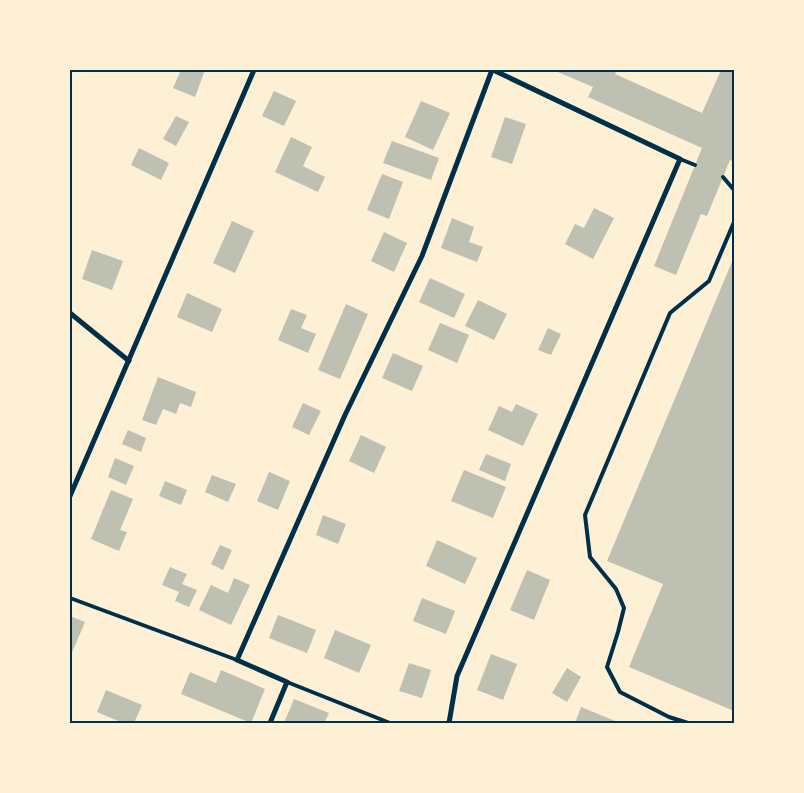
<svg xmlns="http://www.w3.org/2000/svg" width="804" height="793" font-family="'Noto Sans',sans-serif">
<rect width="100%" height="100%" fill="#fdf0d5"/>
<!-- building -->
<g fill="#bec0b2">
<path d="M 181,70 L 205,70 L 195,97 L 173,88 Z"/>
<path d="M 553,70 L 617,70 L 615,74 L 702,113 L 721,70 L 734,70 L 734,162 L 730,160 L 707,216 L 701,214 L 676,275 L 654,266 L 702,148 L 588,97 L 593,87 Z"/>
<path d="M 274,91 L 296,101 L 284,126 L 262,116 Z"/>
<path d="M 421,101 L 450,113 L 433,150 L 405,137 Z"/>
<path d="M 176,116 L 189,122 L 176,146 L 163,139 Z"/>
<path d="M 505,117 L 526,124 L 512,164 L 491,157 Z"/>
<path d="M 291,137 L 312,147 L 303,166 L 325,177 L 318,192 L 275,172 Z"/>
<path d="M 392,141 L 439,158 L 431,180 L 383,163 Z"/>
<path d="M 139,148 L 169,163 L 161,180 L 131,165 Z"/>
<path d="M 382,174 L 403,182 L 389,219 L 367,210 Z"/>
<path d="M 594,208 L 614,218 L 593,259 L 565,244 L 575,224 L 584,228 Z"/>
<path d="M 452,218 L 474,227 L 469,242 L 483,247 L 477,262 L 441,248 Z"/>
<path d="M 232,221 L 254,231 L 235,273 L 213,263 Z"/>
<path d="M 384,232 L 407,243 L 394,272 L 371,261 Z"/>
<path d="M 92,250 L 123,261 L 112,290 L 82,279 Z"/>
<path d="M 734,257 L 734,711 L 629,667 L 663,584 L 607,561 Z"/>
<path d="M 430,278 L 465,294 L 454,318 L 419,302 Z"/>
<path d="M 187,293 L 222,309 L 212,332 L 177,317 Z"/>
<path d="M 478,300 L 507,314 L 494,340 L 465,326 Z"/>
<path d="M 346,304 L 368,314 L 340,379 L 318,370 Z"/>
<path d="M 291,309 L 307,315 L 301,328 L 316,334 L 308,353 L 278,340 Z"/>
<path d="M 440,323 L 469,335 L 457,363 L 428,350 Z"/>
<path d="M 548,328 L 561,334 L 551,355 L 538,350 Z"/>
<path d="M 393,353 L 423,366 L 412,391 L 382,378 Z"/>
<path d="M 158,377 L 196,392 L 191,407 L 180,403 L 176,414 L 163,409 L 156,425 L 142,420 Z"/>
<path d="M 303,403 L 321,411 L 309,435 L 292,427 Z"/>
<path d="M 516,404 L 538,414 L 523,446 L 488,430 L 499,406 L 512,412 Z"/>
<path d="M 128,430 L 146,438 L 141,452 L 122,444 Z"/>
<path d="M 361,435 L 386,447 L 374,473 L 349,461 Z"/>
<path d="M 486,454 L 511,464 L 505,481 L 479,470 Z"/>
<path d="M 115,458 L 134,466 L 126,485 L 108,477 Z"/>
<path d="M 464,470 L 506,487 L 493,518 L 451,501 Z"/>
<path d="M 269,472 L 290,481 L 278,510 L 257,501 Z"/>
<path d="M 212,475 L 236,484 L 228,502 L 205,492 Z"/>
<path d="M 165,481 L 187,490 L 181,505 L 159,496 Z"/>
<path d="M 111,490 L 133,499 L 120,530 L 127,532 L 119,551 L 91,539 Z"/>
<path d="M 323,515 L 346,524 L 338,544 L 316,535 Z"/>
<path d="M 437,540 L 477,558 L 465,584 L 426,566 Z"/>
<path d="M 220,545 L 232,550 L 223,570 L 211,564 Z"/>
<path d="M 170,567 L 187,574 L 182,584 L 197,590 L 189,607 L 175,601 L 179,592 L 162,585 Z"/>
<path d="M 527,570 L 550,580 L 534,620 L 510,610 Z"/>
<path d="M 234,578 L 250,585 L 231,625 L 199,610 L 211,585 L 228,593 Z"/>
<path d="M 422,598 L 455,611 L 446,634 L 413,621 Z"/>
<path d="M 278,615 L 316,630 L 307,653 L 269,638 Z"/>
<path d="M 70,616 L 85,622 L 70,657 Z"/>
<path d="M 335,630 L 371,645 L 359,673 L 324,658 Z"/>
<path d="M 491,654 L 517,664 L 503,700 L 477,690 Z"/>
<path d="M 409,663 L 431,670 L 422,698 L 399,691 Z"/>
<path d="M 567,668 L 581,677 L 567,702 L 552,693 Z"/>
<path d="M 221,670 L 265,689 L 251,723 L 181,694 L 190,672 L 216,683 Z"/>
<path d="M 106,690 L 142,705 L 134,723 L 123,723 L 97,712 Z"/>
<path d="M 294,699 L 329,713 L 324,723 L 284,723 Z"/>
<path d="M 581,707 L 620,723 L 575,723 Z"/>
</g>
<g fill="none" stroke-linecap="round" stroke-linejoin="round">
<!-- service -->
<g stroke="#003049" stroke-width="4">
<path d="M 680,159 L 695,165"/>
<path d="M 723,177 L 734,190"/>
<path d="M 70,598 L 237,660"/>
<path d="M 287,682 L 390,723"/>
<path d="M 688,723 L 669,717 L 620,692 L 607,667 L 618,632 L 624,608 L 616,589 L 590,557 L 585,515 L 670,313 L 709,281 L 734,222"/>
</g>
<!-- minor -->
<g stroke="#003049" stroke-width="5">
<path d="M 70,313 L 129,361"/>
<path d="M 70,496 L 254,70"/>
<path d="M 270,723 L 287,682 L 237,660 L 345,415 L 422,256 L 492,70"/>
<path d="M 449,723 L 457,676 L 680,159 L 493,70"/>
</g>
</g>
<!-- border -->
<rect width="804" height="793" fill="none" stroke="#fdf0d5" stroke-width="142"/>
<rect x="71" y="71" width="662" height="651" fill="none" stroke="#003049" stroke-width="2"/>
</svg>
